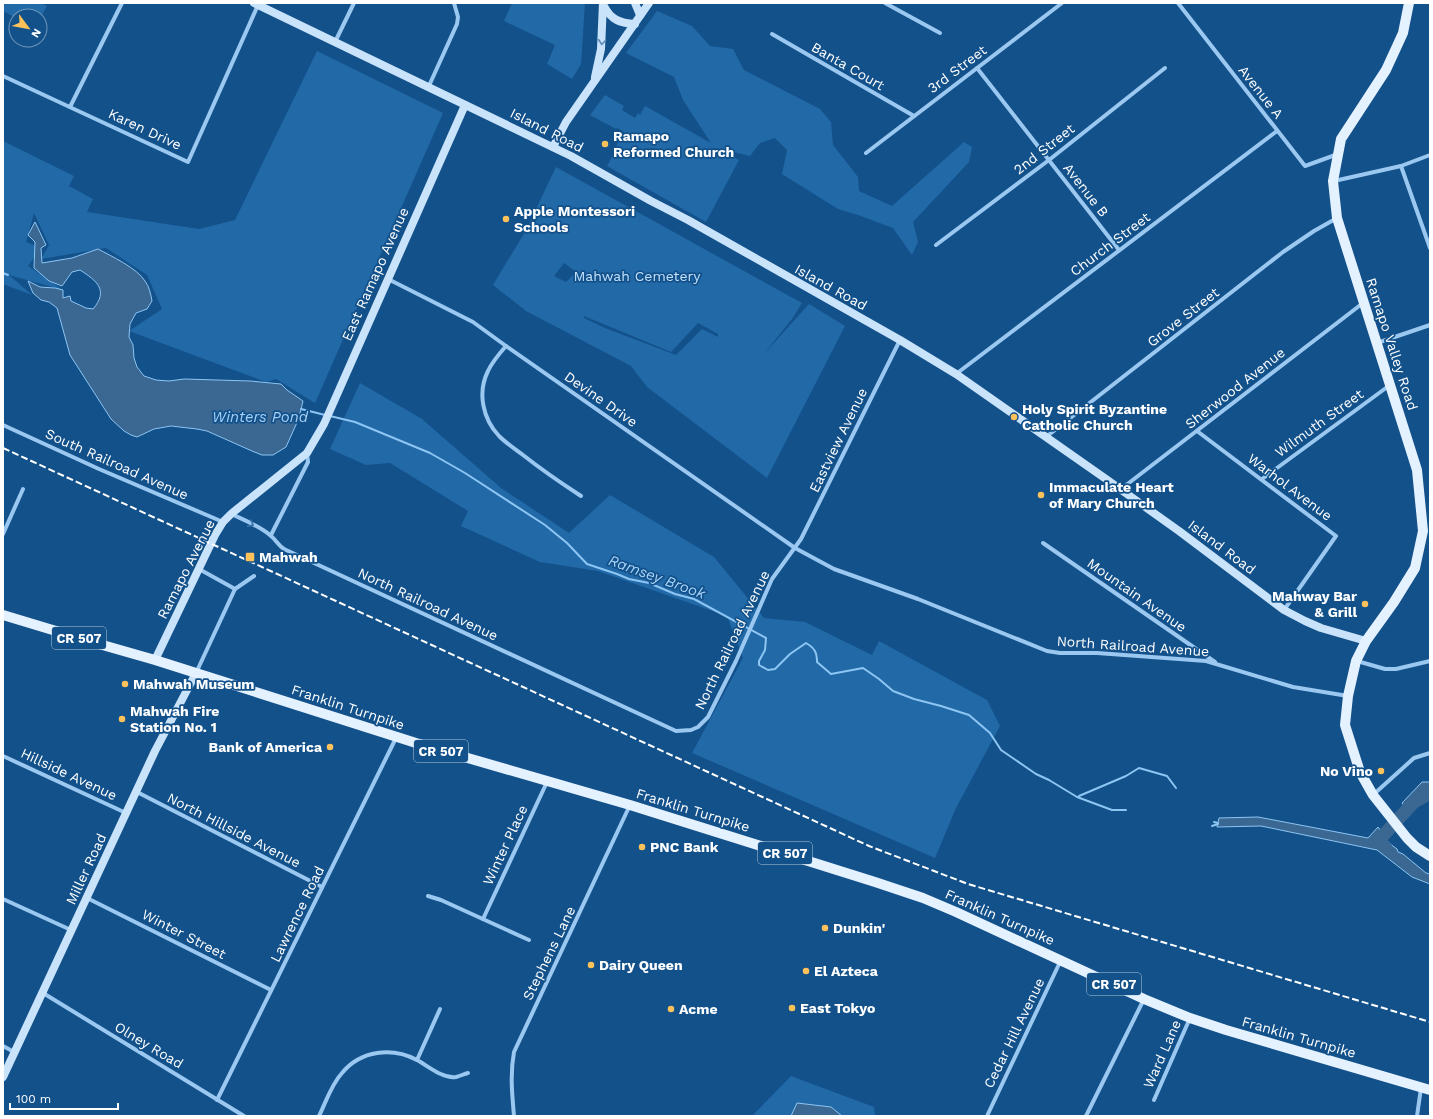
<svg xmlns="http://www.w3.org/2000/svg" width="1433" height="1119" font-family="'Work Sans',sans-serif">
<rect width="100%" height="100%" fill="#13518b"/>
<!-- green -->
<g fill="#2269a8" fill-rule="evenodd">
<path d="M 3,3 L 41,3 L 47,6 L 40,19 L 40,16 L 16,16 L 16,18 L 3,11 Z"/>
<path d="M 512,3 L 585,3 L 581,64 L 572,79 L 547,64 L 555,45 L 504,21 Z"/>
<path d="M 657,11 L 692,26 L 710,46 L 733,49 L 744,70 L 820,109 L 831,122 L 833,145 L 858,177 L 859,191 L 892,206 L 964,142 L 972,147 L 969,162 L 913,222 L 918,242 L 912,255 L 893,228 L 858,215 L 838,209 L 782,174 L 787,150 L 775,138 L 760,143 L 750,156 L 721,149 L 739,160 L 706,222 L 607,166 L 616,149 L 615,148 L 624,132 L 617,128 L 616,129 L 590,115 L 605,95 L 624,106 L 622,110 L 635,118 L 638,113 L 640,115 L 645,106 L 711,143 L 683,100 L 674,77 L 626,53 Z"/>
<path d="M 317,51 L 443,113 L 315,403 L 276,379 L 266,382 L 129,331 L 162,309 L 147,275 L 106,248 L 41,259 L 49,245 L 34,213 L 26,242 L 41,248 L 28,266 L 63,290 L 9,275 L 32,295 L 3,284 L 3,141 L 74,176 L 69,186 L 93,199 L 87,212 L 199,229 L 235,220 Z"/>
<path d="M 556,167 L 802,303 L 792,319 L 763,355 L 809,304 L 845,326 L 767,478 L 647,387 L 631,366 L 526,311 L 493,285 L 525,232 ZM 564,263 L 576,272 L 566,282 L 554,276 ZM 584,316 L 671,352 L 698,323 L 718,334 L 718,337 L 702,329 L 676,355 L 605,328 L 584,318 Z"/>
<path d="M 360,383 L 422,419 L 501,488 L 569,533 L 610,495 L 714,557 L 764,618 L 805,622 L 872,655 L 879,641 L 987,700 L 1000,726 L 956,808 L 935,858 L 692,753 L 743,658 L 727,616 L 598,571 L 540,562 L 461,526 L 468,511 L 390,463 L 366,465 L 330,449 Z"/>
<path d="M 791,1076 L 874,1107 L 875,1116 L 752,1116 Z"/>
</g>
<!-- water -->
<g fill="#3a6892" stroke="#8dc5f3">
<path d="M 35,222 L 46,245 L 41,248 L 42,263 L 72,258 L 98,249 C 111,256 137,268 145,281 C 149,286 151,295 152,301 L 147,309 L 136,313 L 130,324 L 129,337 L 133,345 L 134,358 L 137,367 L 144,376 L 156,380 L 169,381 L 184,379 L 250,381 L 281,384 L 287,390 L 303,401 L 299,418 L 286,447 L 273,455 L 262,455 L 252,451 L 207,431 L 197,429 L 171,426 L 154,429 L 137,437 L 131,435 L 124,431 L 111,419 L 70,355 L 57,308 L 49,302 L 41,300 L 33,293 L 28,281 L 40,287 L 55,288 L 63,290 L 63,298 L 70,296 L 71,301 L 86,308 L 93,309 C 109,290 97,281 80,270 L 72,272 L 62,286 L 49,281 L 34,268 L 35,242 L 28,235 Z"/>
<path d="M 1422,782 L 1430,782 L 1430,796 L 1409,813 L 1402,803 Z"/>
<path d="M 1258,817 L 1368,838 L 1378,827 L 1389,843 L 1397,849 L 1398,852 L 1403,854 L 1426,873 L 1430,874 L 1430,884 L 1412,877 L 1377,850 L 1261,826 L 1217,827 L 1219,818 Z"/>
<path d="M 797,1103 L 831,1107 L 842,1116 L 791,1116 Z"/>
</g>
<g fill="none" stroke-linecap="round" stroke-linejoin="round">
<!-- stream -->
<g stroke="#8dc5f3" stroke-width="2">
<path d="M 3,273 L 8,275"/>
<path d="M 301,409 L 325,415"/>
<path d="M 330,416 L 355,422 L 430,453 L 465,473 L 545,525 L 567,543 L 587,564 L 617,574 L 629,579 L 649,583 L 675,594 L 694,599 L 766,638 L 765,650 L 759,661 L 759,665 L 768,670 L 775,669 L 790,654 L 806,643 C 815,648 817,653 817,662 L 831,674 L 863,668 L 879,679 L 893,691 L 914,699 L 941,706 L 969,715 L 990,733 L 1001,750 L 1036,774 L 1049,780 L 1077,797 L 1112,810 L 1126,810"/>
<path d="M 1079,796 L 1126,776 L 1139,768 L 1167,776 L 1176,788"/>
<path d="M 1214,822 L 1218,823"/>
<path d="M 1212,826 L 1218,824"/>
</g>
<!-- river -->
<path stroke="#3a6892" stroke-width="13" d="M 1386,848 L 1379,840 L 1413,803 L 1430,793"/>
<!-- street -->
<g stroke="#9bc8f0" stroke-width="4">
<path d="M 885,3 L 940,33"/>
<path d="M 1178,3 L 1305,166 L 1338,154"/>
<path d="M 772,34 L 914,116"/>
<path d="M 335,42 L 354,3"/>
<path d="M 977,68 L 1119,250"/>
<path d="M 3,76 L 188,162 L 258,5"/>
<path d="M 428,88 L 457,24 L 458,17 L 454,3"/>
<path d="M 70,107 L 122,3"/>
<path d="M 866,153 L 1062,3"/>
<path d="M 1401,166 L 1430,248"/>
<path d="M 1334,181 L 1401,166 L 1430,155"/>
<path d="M 936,245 L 1049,160 L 1165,68"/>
<path d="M 388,279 L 473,322 L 506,346 L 795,548 L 834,569 L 918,599 L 1047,651 L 1060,653 L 1097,653 L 1206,661 L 1293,687 L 1348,696"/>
<path d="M 1377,343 L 1430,325"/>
<path d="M 506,346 C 499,354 492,362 488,371 C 477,393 483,419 499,436 C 506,443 515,449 523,455 C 542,470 561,483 581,496"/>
<path d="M 956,374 L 1277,131"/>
<path d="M 3,425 L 99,469 L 223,522"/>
<path d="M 1197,431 L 1336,536 L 1284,610"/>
<path d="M 1046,437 L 1283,252 L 1314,231 L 1337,218"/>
<path d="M 1262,479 L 1390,385"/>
<path d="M 1121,489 L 1363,303"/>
<path d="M 231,514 C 244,520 260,526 271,536 C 276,540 278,545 284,549 L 676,731 L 691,730 L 698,727 L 708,717 L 736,661 L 772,579 L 801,539 L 900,340"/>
<path d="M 3,534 L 23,489"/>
<path d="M 271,535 L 308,462 L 307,453"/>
<path d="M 1043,543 L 1215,662"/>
<path d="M 199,569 L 235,589"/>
<path d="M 1357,661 L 1385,669 L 1396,669 L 1430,661"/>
<path d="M 196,673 L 235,589 L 254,576"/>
<path d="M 3,756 L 126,813"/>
<path d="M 137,792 L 322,887"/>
<path d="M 1374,794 L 1414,758 L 1430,753"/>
<path d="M 428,896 L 441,900 L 529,940"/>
<path d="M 87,898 L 271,990"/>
<path d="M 3,899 L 71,930"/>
<path d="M 483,919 L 547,782"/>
<path d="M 43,993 L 244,1116"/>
<path d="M 3,1046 L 14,1052"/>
<path d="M 417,1060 L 440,1009"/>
<path d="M 217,1100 L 396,738"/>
<path d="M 1154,1100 L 1190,1018"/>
<path d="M 319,1116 C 326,1102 331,1085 342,1073 C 361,1050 392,1047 417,1060 C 428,1066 443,1079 456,1077 C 460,1076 464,1074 468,1073"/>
<path d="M 514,1116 C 512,1093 510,1074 514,1052 L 630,805"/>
<path d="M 987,1116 L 1061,960"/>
<path d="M 1086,1116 L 1144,999"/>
<path d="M 1417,1116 L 1421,1088"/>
</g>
<!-- secondary -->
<g stroke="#c9e3fb" stroke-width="8">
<path d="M 254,3 L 571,156 L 651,201 L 688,220 L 900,340 L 956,374 L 1106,479 L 1179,531 L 1284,610 L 1305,621 L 1321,628 L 1366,641"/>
<path d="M 635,3 L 640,15"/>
<path d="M 604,6 C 611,20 620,23 635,24"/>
<path d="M 595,77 L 601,49 L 603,3"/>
<path d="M 553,147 L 566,122 L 649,3"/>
<path d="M 155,660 L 215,535 L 223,522 L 231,514 L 307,453 L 324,424 L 465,105"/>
<path d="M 3,1077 L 155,751 L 196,673"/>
</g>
<!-- primary -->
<g stroke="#e4f1ff" stroke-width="10">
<path d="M 1409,3 L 1403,33 L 1386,70 L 1341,139 L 1333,181 L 1337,218 L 1417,470 L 1423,531 L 1415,568 L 1394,602 L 1366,641 L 1356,661 L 1348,696 L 1345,725 L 1360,772 L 1373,795 L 1407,838 L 1416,847 L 1430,856"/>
<path d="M 3,615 L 99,644 L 155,660 L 416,743 L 630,805 L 875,882 L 923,898 L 956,912 L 1144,999 L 1190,1018 L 1226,1030 L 1430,1090"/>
</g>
<!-- rail -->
<path stroke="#fff" stroke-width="2" stroke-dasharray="7 3" stroke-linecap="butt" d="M 3,448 L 869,846 L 968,884 L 1430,1022"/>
</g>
<!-- one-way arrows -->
<defs><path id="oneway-chevron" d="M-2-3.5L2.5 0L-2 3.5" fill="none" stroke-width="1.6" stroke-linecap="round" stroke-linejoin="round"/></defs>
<use stroke="#5c8bb8" href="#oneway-chevron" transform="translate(602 42) rotate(95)"/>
<use stroke="#3c75a9" href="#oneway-chevron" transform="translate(251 524) rotate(26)"/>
<!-- markers -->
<g fill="#ffc25a" stroke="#13518b" stroke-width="1.5">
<circle cx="605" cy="144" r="4"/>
<circle cx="506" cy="219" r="4"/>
<circle cx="1014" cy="417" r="4"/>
<circle cx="1041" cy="495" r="4"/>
<rect x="245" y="552" width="10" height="10" rx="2"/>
<circle cx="1365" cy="604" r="4"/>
<circle cx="125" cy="684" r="4"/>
<circle cx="122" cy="719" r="4"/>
<circle cx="330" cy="747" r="4"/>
<circle cx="1381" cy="771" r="4"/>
<circle cx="642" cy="847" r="4"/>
<circle cx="825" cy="928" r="4"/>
<circle cx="591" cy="965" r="4"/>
<circle cx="806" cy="971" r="4"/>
<circle cx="792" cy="1008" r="4"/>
<circle cx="671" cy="1009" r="4"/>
</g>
<g text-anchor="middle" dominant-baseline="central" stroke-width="3.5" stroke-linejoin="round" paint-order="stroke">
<!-- shield labels -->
<g fill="#13518b" stroke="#b8cbdc" stroke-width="1">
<rect x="52" y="627" width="54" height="22" rx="3"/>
<rect x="414" y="740" width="54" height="22" rx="3"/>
<rect x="758" y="842" width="54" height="22" rx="3"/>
<rect x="1087" y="973" width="54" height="22" rx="3"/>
</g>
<g font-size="13" font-weight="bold" fill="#fff">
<text x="79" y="638">CR 507</text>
<text x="441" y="751">CR 507</text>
<text x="785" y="853">CR 507</text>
<text x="1114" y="984">CR 507</text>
</g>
<!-- street labels -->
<g font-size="14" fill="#fff" stroke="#13518b">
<text transform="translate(848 66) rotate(30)">Banta Court</text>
<text transform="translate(957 69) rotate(-37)">3rd Street</text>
<text transform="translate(1261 92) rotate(52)">Avenue A</text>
<text transform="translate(145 129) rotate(25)">Karen Drive</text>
<text transform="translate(547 130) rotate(27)">Island Road</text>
<text transform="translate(1044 149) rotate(-38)">2nd Street</text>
<text transform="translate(1086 190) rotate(52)">Avenue B</text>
<text transform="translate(1110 244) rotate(-37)">Church Street</text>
<text transform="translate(375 274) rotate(-66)">East Ramapo Avenue</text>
<text transform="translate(831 287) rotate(29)">Island Road</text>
<text transform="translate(1183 317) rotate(-38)">Grove Street</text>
<text transform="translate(1392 344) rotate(72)">Ramapo Valley Road</text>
<text transform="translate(1235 388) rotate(-38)">Sherwood Avenue</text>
<text transform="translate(601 399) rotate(35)">Devine Drive</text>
<text transform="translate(1319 423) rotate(-36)">Wilmuth Street</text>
<text transform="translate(838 440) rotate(-64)">Eastview Avenue</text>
<text transform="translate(117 464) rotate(24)">South Railroad Avenue</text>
<text transform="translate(1290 487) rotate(37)">Warhol Avenue</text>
<text transform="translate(1222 547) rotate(37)">Island Road</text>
<text transform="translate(186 569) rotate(-63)">Ramapo Avenue</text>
<text transform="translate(1137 595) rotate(35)">Mountain Avenue</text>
<text transform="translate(428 604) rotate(25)">North Railroad Avenue</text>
<text transform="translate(732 640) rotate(-64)">North Railroad Avenue</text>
<text transform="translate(1133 646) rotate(4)">North Railroad Avenue</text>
<text transform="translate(348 707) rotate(18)">Franklin Turnpike</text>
<text transform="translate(69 774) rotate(25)">Hillside Avenue</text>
<text transform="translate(693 810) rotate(17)">Franklin Turnpike</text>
<text transform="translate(234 830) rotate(27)">North Hillside Avenue</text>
<text transform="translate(505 845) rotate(-65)">Winter Place</text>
<text transform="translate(86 869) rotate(-65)">Miller Road</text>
<text transform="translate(297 914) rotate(-64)">Lawrence Road</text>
<text transform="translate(1000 917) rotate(24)">Franklin Turnpike</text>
<text transform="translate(184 934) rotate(27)">Winter Street</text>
<text transform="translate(549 953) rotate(-64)">Stephens Lane</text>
<text transform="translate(1014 1033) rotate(-64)">Cedar Hill Avenue</text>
<text transform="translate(1299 1037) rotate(16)">Franklin Turnpike</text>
<text transform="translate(149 1045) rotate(31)">Olney Road</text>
<text transform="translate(1162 1054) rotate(-66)">Ward Lane</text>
</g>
<!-- poi labels -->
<g font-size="14" font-weight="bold" fill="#fff" stroke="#13518b" text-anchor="start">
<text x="613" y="136">Ramapo<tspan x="613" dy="16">Reformed Church</tspan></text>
<text x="514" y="211">Apple Montessori<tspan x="514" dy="16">Schools</tspan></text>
<text x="1022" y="409">Holy Spirit Byzantine<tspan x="1022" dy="16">Catholic Church</tspan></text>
<text x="1049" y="487">Immaculate Heart<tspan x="1049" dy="16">of Mary Church</tspan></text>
<text x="259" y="557">Mahwah</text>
<text x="1357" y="596" text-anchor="end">Mahway Bar<tspan x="1357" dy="16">&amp; Grill</tspan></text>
<text x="133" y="684">Mahwah Museum</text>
<text x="130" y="711">Mahwah Fire<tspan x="130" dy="16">Station No. 1</tspan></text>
<text x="322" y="747" text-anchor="end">Bank of America</text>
<text x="1373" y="771" text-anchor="end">No Vino</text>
<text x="650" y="847">PNC Bank</text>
<text x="833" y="928">Dunkin'</text>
<text x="599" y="965">Dairy Queen</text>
<text x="814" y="971">El Azteca</text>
<text x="800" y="1008">East Tokyo</text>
<text x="679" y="1009">Acme</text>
</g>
<!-- park labels -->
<g font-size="14" fill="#c1e1fc" stroke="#13518b">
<text x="637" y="276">Mahwah Cemetery</text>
</g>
<!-- water labels -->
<g font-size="15" font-style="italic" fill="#a6d2f8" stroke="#13518b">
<text x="260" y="417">Winters Pond</text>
<text transform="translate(657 577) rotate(20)">Ramsey Brook</text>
</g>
</g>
<!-- border -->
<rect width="1433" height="1119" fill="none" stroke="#ffffff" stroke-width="8"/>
<!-- north arrow -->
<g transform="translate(28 28) rotate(122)"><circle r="19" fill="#13518b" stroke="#7197b9"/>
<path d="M0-3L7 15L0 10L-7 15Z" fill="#ffc25a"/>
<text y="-6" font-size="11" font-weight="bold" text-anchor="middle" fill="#ffffff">N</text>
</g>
<!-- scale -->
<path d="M10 1103v6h108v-6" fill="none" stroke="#ffffff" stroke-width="2"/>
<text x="16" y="1103" font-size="12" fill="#ffffff" stroke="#13518b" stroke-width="3" paint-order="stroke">100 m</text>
</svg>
